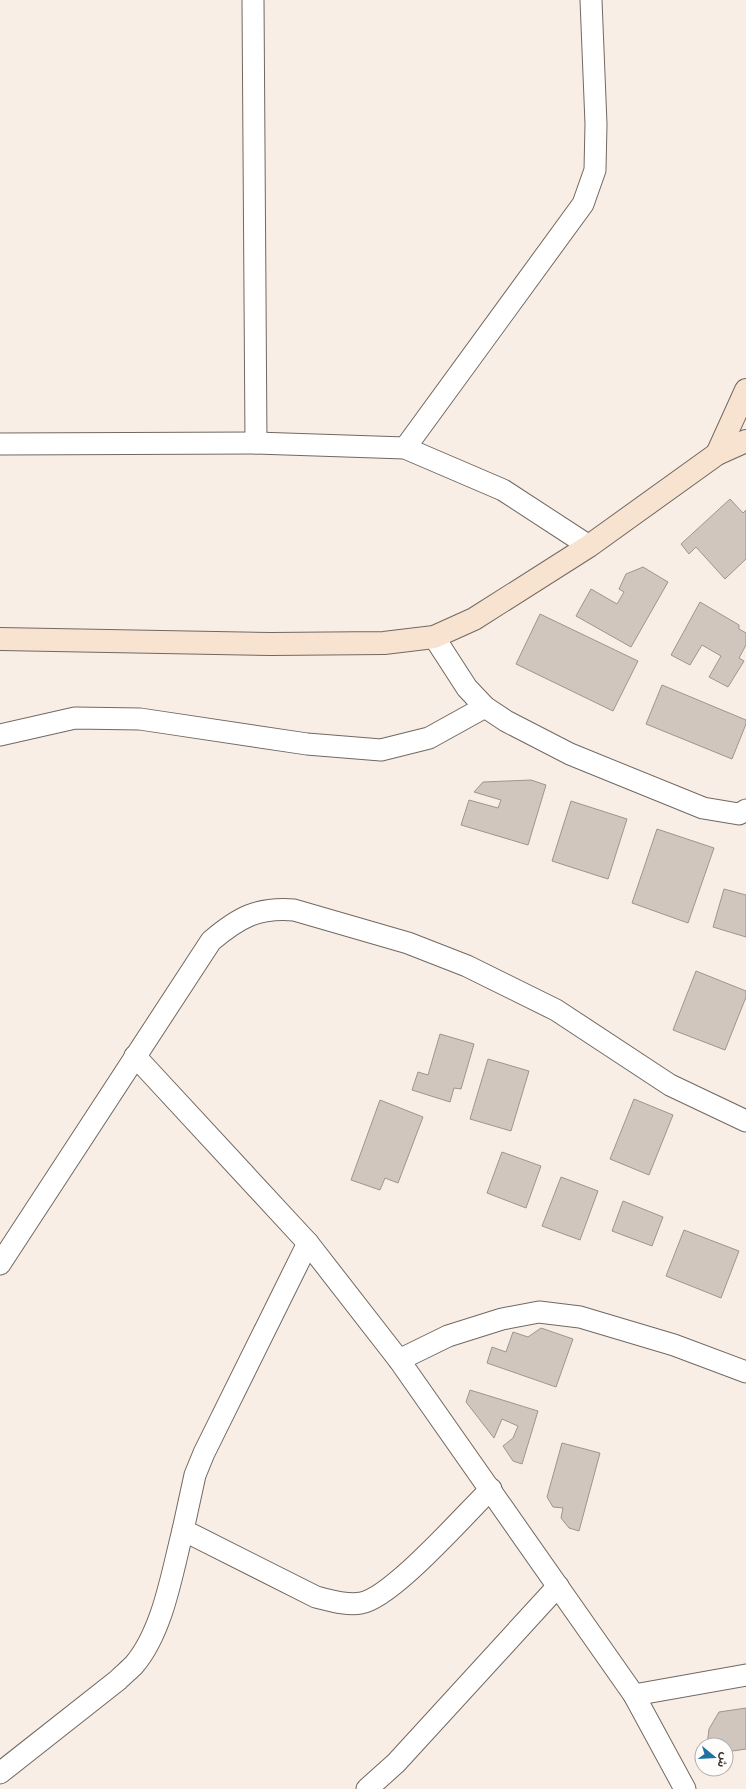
<svg xmlns="http://www.w3.org/2000/svg" width="746" height="1789" font-family="'IBM Plex Sans','Noto Sans Arabic',sans-serif">
<rect width="100%" height="100%" fill="#f9eee5"/>
<!-- building -->
<g fill="#d1c6be" stroke="#9f958d">
<path d="M 730,499 L 743,513 L 746,510 L 746,559 L 725,579 L 696,547 L 689,554 L 681,544 Z"/>
<path d="M 643,567 L 668,582 L 631,647 L 576,616 L 591,589 L 617,604 L 624,592 L 619,589 L 626,574 Z"/>
<path d="M 700,602 L 739,625 L 739,629 L 746,633 L 746,645 L 739,658 L 744,661 L 728,687 L 709,677 L 721,656 L 702,645 L 690,665 L 671,655 Z"/>
<path d="M 540,614 L 638,661 L 613,711 L 516,664 Z"/>
<path d="M 662,685 L 746,720 L 746,724 L 732,759 L 646,724 Z"/>
<path d="M 531,780 L 546,785 L 528,845 L 461,825 L 469,800 L 498,808 L 501,800 L 474,792 L 483,782 Z"/>
<path d="M 571,801 L 627,819 L 608,879 L 552,861 Z"/>
<path d="M 657,829 L 714,848 L 688,923 L 632,903 Z"/>
<path d="M 724,889 L 746,895 L 746,937 L 713,927 Z"/>
<path d="M 696,971 L 746,991 L 746,997 L 725,1050 L 673,1030 Z"/>
<path d="M 440,1034 L 474,1044 L 461,1089 L 454,1088 L 450,1102 L 412,1090 L 418,1072 L 428,1075 Z"/>
<path d="M 488,1059 L 529,1071 L 511,1131 L 470,1119 Z"/>
<path d="M 634,1099 L 673,1115 L 649,1175 L 610,1159 Z"/>
<path d="M 380,1100 L 423,1117 L 398,1183 L 385,1178 L 380,1190 L 351,1180 Z"/>
<path d="M 502,1152 L 541,1166 L 526,1208 L 487,1193 Z"/>
<path d="M 561,1177 L 598,1191 L 580,1240 L 542,1226 Z"/>
<path d="M 623,1201 L 663,1217 L 652,1246 L 612,1231 Z"/>
<path d="M 684,1230 L 739,1251 L 721,1298 L 666,1276 Z"/>
<path d="M 541,1328 L 573,1339 L 556,1387 L 487,1363 L 492,1347 L 506,1352 L 513,1332 L 528,1337 Z"/>
<path d="M 470,1390 L 538,1411 L 522,1464 L 513,1461 L 503,1446 L 513,1438 L 518,1426 L 502,1419 L 494,1438 L 466,1402 Z"/>
<path d="M 562,1443 L 600,1453 L 579,1531 L 569,1528 L 561,1518 L 563,1508 L 553,1507 L 547,1497 Z"/>
<path d="M 746,1708 L 746,1749 L 726,1752 L 726,1745 L 707,1745 L 709,1729 L 719,1712 Z"/>
</g>
<g fill="none" stroke-linecap="round" stroke-linejoin="round">
<!-- street casing -->
<g stroke="#716861" stroke-width="23">
<g id="street">
<path d="M 253,0 L 256,443"/>
<path d="M 0,444 L 256,443 L 405,448 L 503,490 L 589,546"/>
<path d="M 405,448 L 583,204 L 595,170 L 596,124 L 591,0"/>
<path d="M 434,637 L 467,688 L 485,707 L 506,721 L 570,754 L 703,808 L 739,814 L 746,810"/>
<path d="M 0,735 L 75,718 L 140,719 L 307,744 L 381,750 L 429,738 L 485,707"/>
<path d="M 135,1056 L 308,1243 L 399,1360 L 634,1695 L 685,1789"/>
<path d="M 308,1243 L 204,1453 L 195,1475 L 183,1530 L 316,1597 C 329,1600 347,1606 361,1603 C 392,1598 465,1514 491,1489"/>
<path d="M 0,1264 L 211,941 C 238,918 257,907 294,910 L 408,943 L 467,966 L 556,1010 L 670,1085 L 746,1121"/>
<path d="M 399,1360 L 448,1336 L 502,1319 L 539,1312 L 580,1317 L 674,1345 L 746,1372"/>
<path d="M 634,1695 L 746,1675"/>
<path d="M 0,1773 L 118,1680 C 123,1675 129,1670 134,1665 C 163,1631 172,1573 183,1530"/>
<path d="M 367,1789 L 396,1763 L 558,1586"/>
</g>
</g>
<!-- secondary casing -->
<g stroke="#716861" stroke-width="24">
<g id="secondary">
<path d="M 717,454 L 746,390"/>
<path d="M 0,639 L 271,644 L 384,643 L 434,637 L 474,619 L 589,546 L 717,454 L 746,441"/>
</g>
</g>
<!-- street -->
<use href="#street" stroke="#fff" stroke-width="21"/>
<!-- secondary -->
<use href="#secondary" stroke="#f8e3d0" stroke-width="22"/>
</g>
<!-- north arrow -->
<g transform="translate(714 1757) rotate(108)"><circle r="19" fill="#fffdfb" stroke="#b1aeac"/>
<path d="M0-3L7 15L0 10L-7 15Z" fill="#1f71a2"/>
<text y="-6" font-size="11" font-weight="bold" text-anchor="middle" fill="#3c3835">ش</text>
</g>
</svg>
